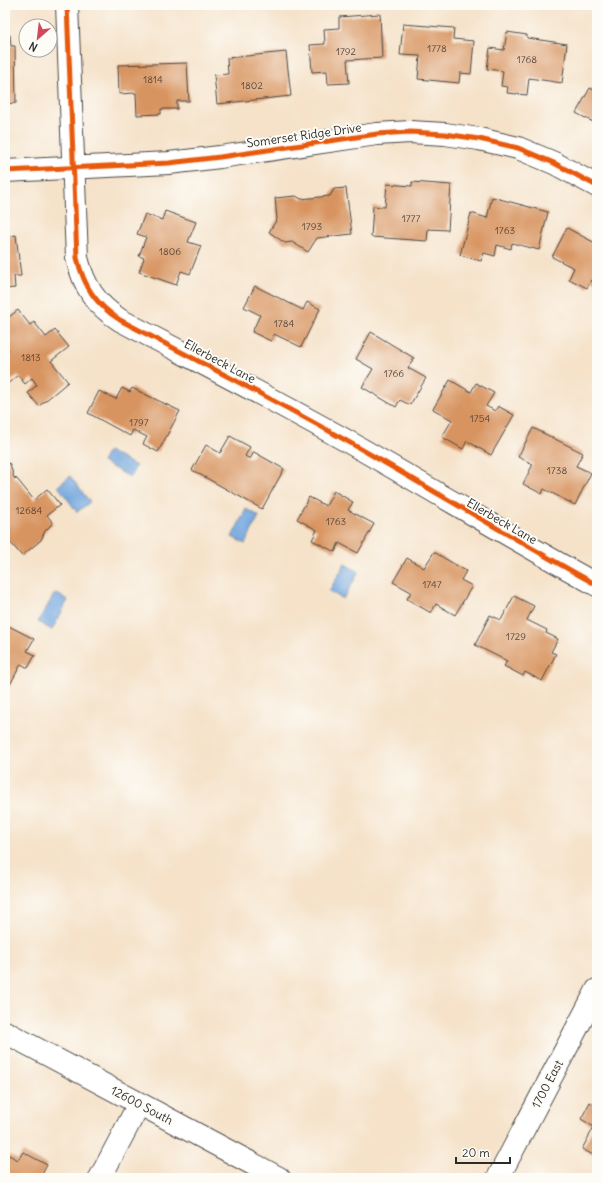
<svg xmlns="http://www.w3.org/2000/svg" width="602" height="1183" font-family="Delius,sans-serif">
<rect width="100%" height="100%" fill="#fdfcf7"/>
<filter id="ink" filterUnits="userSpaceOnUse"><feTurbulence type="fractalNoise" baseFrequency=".025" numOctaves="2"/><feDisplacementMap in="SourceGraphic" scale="8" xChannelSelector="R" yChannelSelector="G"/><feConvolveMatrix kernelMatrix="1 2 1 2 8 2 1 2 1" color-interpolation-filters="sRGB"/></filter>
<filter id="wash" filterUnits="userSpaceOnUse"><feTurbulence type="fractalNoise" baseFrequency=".012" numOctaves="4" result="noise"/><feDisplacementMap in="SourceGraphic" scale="16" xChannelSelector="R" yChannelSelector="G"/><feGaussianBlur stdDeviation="0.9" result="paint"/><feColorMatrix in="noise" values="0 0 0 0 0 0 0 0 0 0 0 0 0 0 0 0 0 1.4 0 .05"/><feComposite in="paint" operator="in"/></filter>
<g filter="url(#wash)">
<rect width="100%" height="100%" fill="#f5e2c9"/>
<!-- water -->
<g fill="#72a6de" stroke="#4e6884">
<path d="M 108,451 L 136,466 L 130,477 L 102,462 Z"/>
<path d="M 70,476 L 90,502 L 77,512 L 58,486 Z"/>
<path d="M 246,509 L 259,516 L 245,544 L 232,537 Z"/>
<path d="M 345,564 L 359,572 L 343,599 L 329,591 Z"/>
<path d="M 55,593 L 68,600 L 52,630 L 38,622 Z"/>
</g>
<g id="blocks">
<!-- building -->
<g fill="#d89460">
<path d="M 380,14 L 382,58 L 347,60 L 349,83 L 328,84 L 327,71 L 312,72 L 310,45 L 325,44 L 324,29 L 339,28 L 339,17 Z"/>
<path d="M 403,24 L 454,28 L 453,39 L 474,41 L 471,74 L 460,73 L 459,83 L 418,79 L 420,56 L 400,55 Z"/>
<path d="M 507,32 L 527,35 L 527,38 L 567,44 L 562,83 L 529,78 L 527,95 L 507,93 L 508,87 L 501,86 L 503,71 L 487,69 L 490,48 L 504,50 Z"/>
<path d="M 5,35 L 10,35 L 11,46 L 15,46 L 16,103 L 5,104 Z"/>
<path d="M 286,52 L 291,96 L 217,104 L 214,75 L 228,74 L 227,58 Z"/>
<path d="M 187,63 L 189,101 L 177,101 L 177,109 L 161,109 L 161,114 L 137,115 L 136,93 L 119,94 L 118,65 Z"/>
<path d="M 597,85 L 597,124 L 576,113 L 590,88 L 594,90 Z"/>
<path d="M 412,182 L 451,185 L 448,230 L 428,229 L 427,241 L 371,237 L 373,206 L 385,207 L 387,184 L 412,186 Z"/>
<path d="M 346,188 L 352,234 L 317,238 L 308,252 L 292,242 L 285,243 L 269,232 L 277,219 L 275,198 L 296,196 L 301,199 L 330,196 L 334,189 Z"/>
<path d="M 492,197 L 548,212 L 539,250 L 512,243 L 511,249 L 497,245 L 495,256 L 484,253 L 481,261 L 460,255 L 471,213 L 487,218 Z"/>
<path d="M 165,211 L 196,222 L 188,242 L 201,246 L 190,274 L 181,271 L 176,285 L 139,272 L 144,258 L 139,256 L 146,237 L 137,234 L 145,214 L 162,220 Z"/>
<path d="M 567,228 L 597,244 L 597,283 L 591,280 L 587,288 L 569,279 L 574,268 L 552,257 Z"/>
<path d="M 16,235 L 21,276 L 14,276 L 15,288 L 5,289 L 5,237 Z"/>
<path d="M 255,286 L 303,310 L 307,302 L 320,309 L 301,347 L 274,334 L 271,341 L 252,332 L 260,315 L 244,307 Z"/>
<path d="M 18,310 L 30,325 L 34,322 L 46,337 L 55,330 L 69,347 L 51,361 L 68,382 L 39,406 L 28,393 L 37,385 L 32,378 L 25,384 L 18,375 L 5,386 L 5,354 L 9,350 L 5,345 L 5,320 Z"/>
<path d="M 371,332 L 414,358 L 408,368 L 426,378 L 410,405 L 400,400 L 396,407 L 362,387 L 373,369 L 356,359 Z"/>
<path d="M 450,380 L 471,392 L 476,383 L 494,393 L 486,406 L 495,411 L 498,406 L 514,415 L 491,455 L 467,441 L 463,449 L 442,437 L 452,420 L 433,409 Z"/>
<path d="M 122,388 L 130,392 L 132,388 L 180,411 L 158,452 L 143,444 L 147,437 L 133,430 L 130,436 L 88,413 L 99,391 L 116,399 Z"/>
<path d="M 533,428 L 583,453 L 576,466 L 591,473 L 575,505 L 544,489 L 542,494 L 523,484 L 533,464 L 518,457 Z"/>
<path d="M 230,436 L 250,447 L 245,456 L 250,459 L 254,452 L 284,469 L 262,509 L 192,470 L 206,445 L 220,453 Z"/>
<path d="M 5,462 L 10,464 L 14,478 L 17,479 L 34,500 L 47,489 L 60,505 L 47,515 L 53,523 L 45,531 L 41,540 L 22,556 L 5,536 Z"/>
<path d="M 334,491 L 353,502 L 348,510 L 374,524 L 358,553 L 339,543 L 335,552 L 312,540 L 317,530 L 297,519 L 309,497 L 326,506 Z"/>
<path d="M 434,552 L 466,571 L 461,580 L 472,586 L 455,615 L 436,604 L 431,613 L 407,599 L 411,592 L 393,582 L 407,558 L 424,568 Z"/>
<path d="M 514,596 L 534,606 L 527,620 L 547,630 L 546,633 L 558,639 L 551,652 L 556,654 L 542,681 L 525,672 L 523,676 L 504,666 L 507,661 L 475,645 L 490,615 L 501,620 Z"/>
<path d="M 5,624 L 34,639 L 27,651 L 35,655 L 28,668 L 21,664 L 5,694 Z"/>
<path d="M 5,1088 L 10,1091 L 5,1101 Z"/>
<path d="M 597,1100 L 597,1157 L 582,1149 L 594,1127 L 581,1119 L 590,1102 L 595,1105 Z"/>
<path d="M 23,1152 L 47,1165 L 40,1178 L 5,1178 L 5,1162 L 9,1155 L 18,1160 Z"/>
<path d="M 595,1170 L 597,1171 L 597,1178 L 590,1178 Z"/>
</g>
</g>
</g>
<g filter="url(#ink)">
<use href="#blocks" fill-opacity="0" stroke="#494643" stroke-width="1"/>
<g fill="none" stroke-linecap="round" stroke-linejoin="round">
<!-- minor casing -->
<g stroke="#494643" stroke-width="24">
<g id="minor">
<path d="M 67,5 L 77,258 C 84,286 95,304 120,320 C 207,366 295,410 380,460 C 453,502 524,545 597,585"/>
<path d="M 5,171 L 169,163 L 220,157 L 377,134 L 410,132 L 445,134 L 479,139 L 518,148 L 554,163 L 597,186"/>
<path d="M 5,1032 L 279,1178"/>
<path d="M 100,1178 L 139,1104"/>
<path d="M 498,1178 L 597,990"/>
</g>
</g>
<!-- minor -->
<use href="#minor" stroke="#fff" stroke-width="22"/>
<!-- cycleway casing -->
<g stroke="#fdfcf7" stroke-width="8">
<g id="cycleway">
<path d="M 67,5 L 77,258 C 84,286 95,304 120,320 C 207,366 295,410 380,460 C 453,502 524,545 597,585"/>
<path d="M 5,171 L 169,163 L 220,157 L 377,134 L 410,132 L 445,134 L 479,139 L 518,148 L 554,163 L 597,186"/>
</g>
</g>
<!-- cycleway -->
<use href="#cycleway" stroke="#e8590c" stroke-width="5"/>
</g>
</g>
<g text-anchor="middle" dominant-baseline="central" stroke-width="4" stroke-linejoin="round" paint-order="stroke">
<!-- number labels -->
<g font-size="10" fill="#564538">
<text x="437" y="48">1778</text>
<text x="346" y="51">1792</text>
<text x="527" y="59">1768</text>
<text x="153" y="79">1814</text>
<text x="252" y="85">1802</text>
<text x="411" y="218">1777</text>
<text x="312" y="226">1793</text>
<text x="505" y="230">1763</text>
<text x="170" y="251">1806</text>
<text x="284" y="323">1784</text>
<text x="31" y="357">1813</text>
<text x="394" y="373">1766</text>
<text x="480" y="418">1754</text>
<text x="139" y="422">1797</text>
<text x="557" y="470">1738</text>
<text x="29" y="510">12684</text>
<text x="336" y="521">1763</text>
<text x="432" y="584">1747</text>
<text x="516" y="636">1729</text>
</g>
<!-- street labels -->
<g font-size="12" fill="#2b2b2b" stroke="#fdfcf7">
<text transform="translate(304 135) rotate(-8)">Somerset Ridge Drive</text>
<text transform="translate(220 361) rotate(28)">Ellerbeck Lane</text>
<text transform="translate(502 521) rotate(30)">Ellerbeck Lane</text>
<text transform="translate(547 1084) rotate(-62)">1700 East</text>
<text transform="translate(142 1105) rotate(28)">12600 South</text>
</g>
</g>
<!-- margin -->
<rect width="602" height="1183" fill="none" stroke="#fdfcf7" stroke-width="20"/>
<!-- north arrow -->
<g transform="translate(38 38) rotate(208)"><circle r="19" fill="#fdfcf7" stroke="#a9a8a5"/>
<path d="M0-3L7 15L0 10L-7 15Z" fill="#d1495b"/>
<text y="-6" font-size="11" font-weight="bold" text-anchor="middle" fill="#2b2b2b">N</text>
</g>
<!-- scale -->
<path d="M456 1157v6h54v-6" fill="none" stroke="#2b2b2b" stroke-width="2"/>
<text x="462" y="1157" font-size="12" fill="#2b2b2b" stroke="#fdfcf7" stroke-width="3" paint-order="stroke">20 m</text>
</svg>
